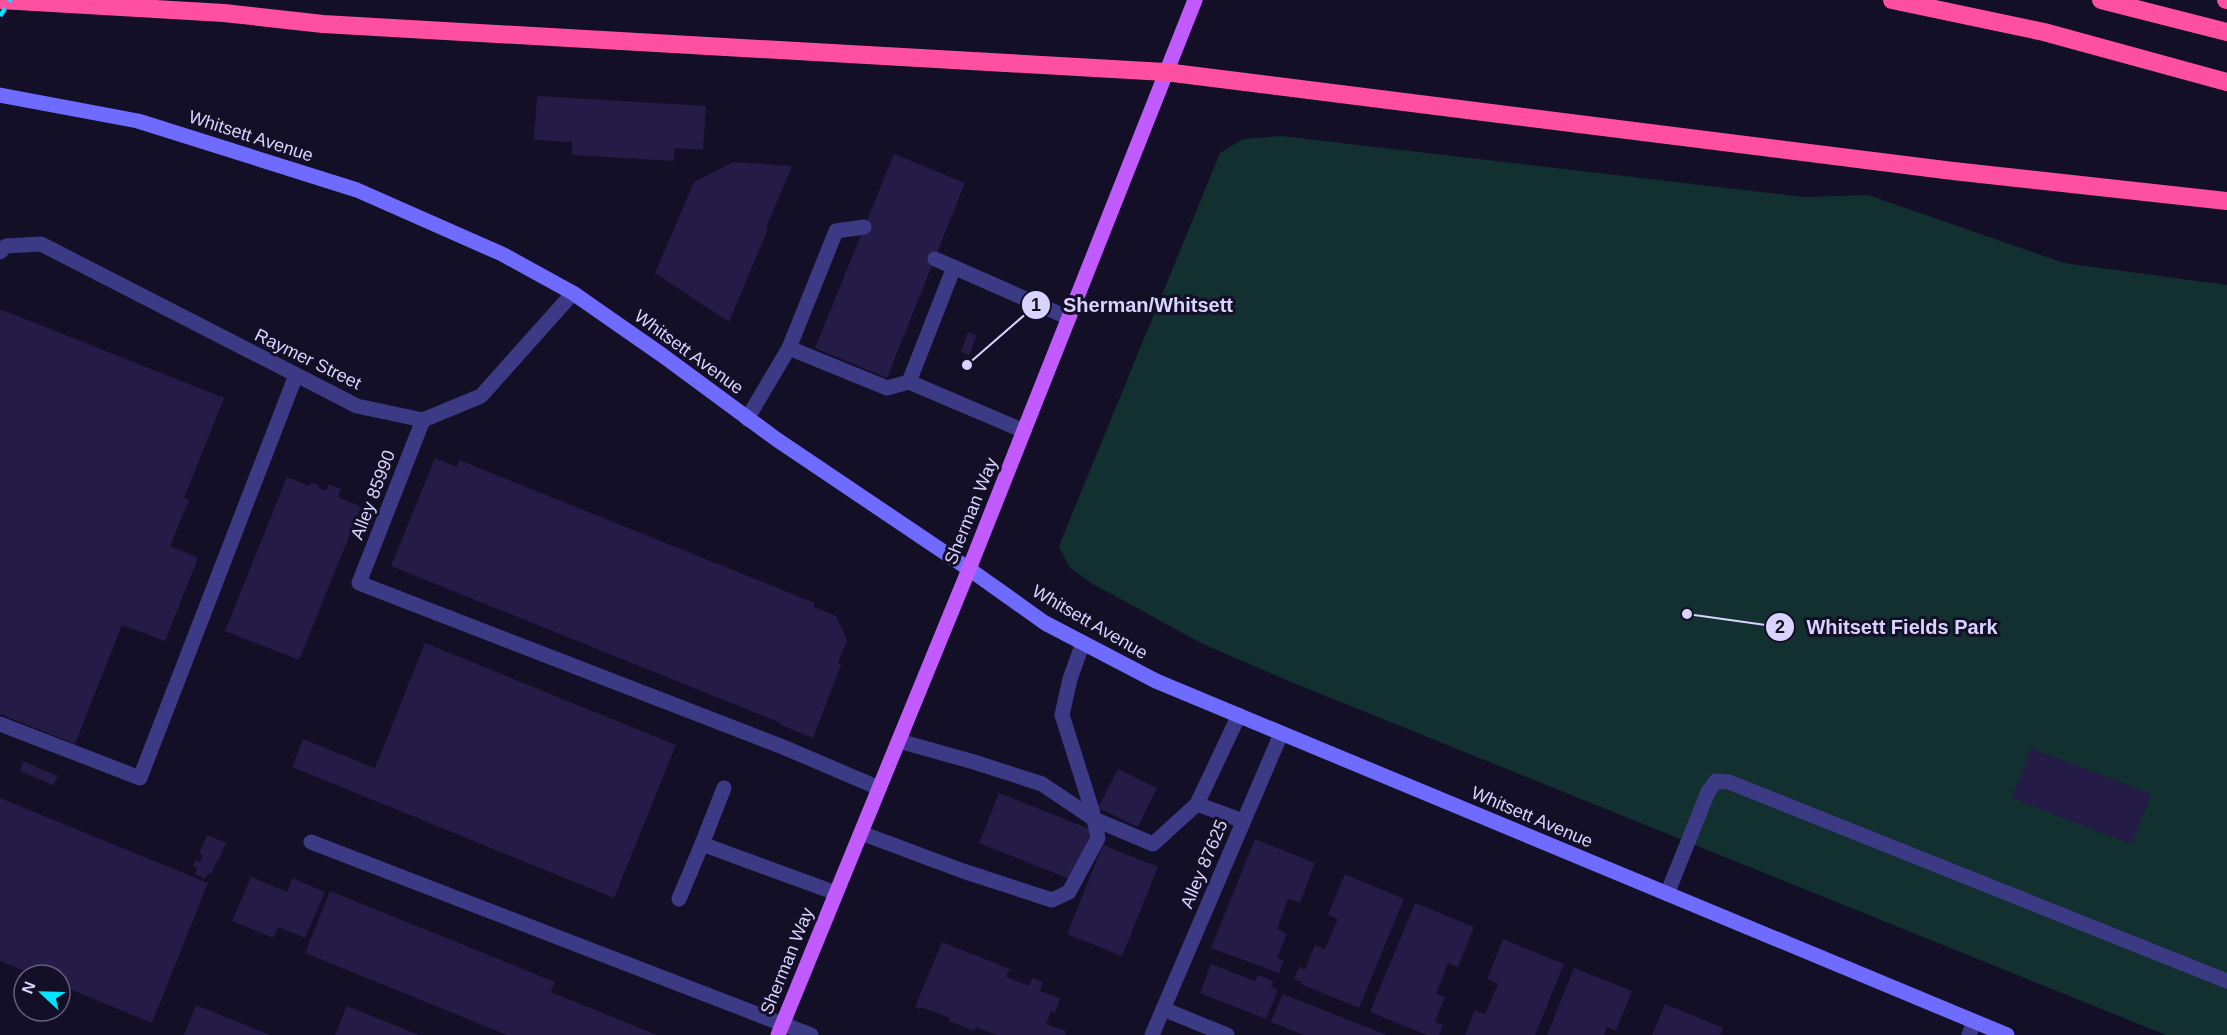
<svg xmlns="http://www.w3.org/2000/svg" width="2227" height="1035" font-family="Helvetica,sans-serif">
<rect width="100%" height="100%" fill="#130f26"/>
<!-- green -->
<path fill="#12302f" d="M 1281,136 L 1804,197 L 1868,195 L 2064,263 L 2227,285 L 2227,1035 L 2166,1035 L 1291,682 L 1203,644 L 1093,584 L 1070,568 L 1059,546 L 1220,153 L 1243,139 Z"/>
<!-- building -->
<g fill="#241b47">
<path d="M 537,96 L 706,106 L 703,150 L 675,148 L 674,161 L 572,155 L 572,142 L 534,140 Z"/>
<path d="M 894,154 L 965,183 L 887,378 L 815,348 Z"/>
<path d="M 733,162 L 792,166 L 766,228 L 768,229 L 729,322 L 655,273 L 694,182 Z"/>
<path d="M 0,309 L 224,398 L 184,498 L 189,500 L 170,546 L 198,558 L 165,641 L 122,625 L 75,744 L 0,714 Z"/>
<path d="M 968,332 L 977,335 L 969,355 L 961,352 Z"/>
<path d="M 435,458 L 457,467 L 459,460 L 815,603 L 814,607 L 836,616 L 847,640 L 838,663 L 841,665 L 813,738 L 781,725 L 781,723 L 391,566 Z"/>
<path d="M 287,477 L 310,486 L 311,482 L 319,485 L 318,488 L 326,491 L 329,484 L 341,489 L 338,497 L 361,507 L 299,660 L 225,631 Z"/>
<path d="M 425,643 L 676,745 L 614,898 L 292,767 L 303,739 L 375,768 Z"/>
<path d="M 2031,748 L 2151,794 L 2131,844 L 2012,798 Z"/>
<path d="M 23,761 L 58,776 L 53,785 L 20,771 Z"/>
<path d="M 1118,769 L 1157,788 L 1138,827 L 1098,808 Z"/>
<path d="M 999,793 L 1092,830 L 1072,880 L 979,843 Z"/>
<path d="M 0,798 L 208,883 L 152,1023 L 60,985 L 60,975 L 34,975 L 0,961 Z"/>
<path d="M 207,835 L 226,843 L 218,861 L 217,861 L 211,874 L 208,873 L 206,879 L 195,874 L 197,868 L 193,866 L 195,860 L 200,862 L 203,855 L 199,854 Z"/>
<path d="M 1255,839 L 1315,863 L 1300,903 L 1288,899 L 1277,929 L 1287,934 L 1277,958 L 1284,960 L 1279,973 L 1211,948 Z"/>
<path d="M 1103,845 L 1158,867 L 1122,956 L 1067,934 Z"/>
<path d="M 1345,874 L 1404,899 L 1359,1008 L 1301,984 L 1302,982 L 1294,979 L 1299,967 L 1305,970 L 1315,945 L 1325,949 L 1338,919 L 1328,915 Z"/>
<path d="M 251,877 L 287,892 L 292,878 L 325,892 L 305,938 L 278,927 L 273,938 L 232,921 Z"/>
<path d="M 330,891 L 555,982 L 551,992 L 657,1035 L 507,1035 L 305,953 Z"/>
<path d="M 1415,903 L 1474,927 L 1458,967 L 1448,963 L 1436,994 L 1445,997 L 1435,1022 L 1443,1025 L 1439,1035 L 1427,1035 L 1370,1012 Z"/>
<path d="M 1503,939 L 1564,964 L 1535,1035 L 1465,1035 L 1475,1010 L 1485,1014 L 1498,984 L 1487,979 Z"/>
<path d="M 942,942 L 1010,969 L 1006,977 L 1029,986 L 1032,978 L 1043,982 L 1040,991 L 1060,998 L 1055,1013 L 1051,1011 L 1046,1024 L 1066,1031 L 1065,1035 L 997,1035 L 976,1027 L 975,1031 L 949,1021 L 950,1018 L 921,1007 L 920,1009 L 915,1007 Z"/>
<path d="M 1211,964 L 1255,981 L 1258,975 L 1273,981 L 1271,987 L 1278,990 L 1266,1019 L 1200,993 Z"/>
<path d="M 1574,968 L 1632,991 L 1616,1031 L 1607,1027 L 1604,1035 L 1547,1035 Z"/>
<path d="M 1283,994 L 1387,1035 L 1304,1035 L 1271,1022 Z"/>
<path d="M 1665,1004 L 1723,1028 L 1720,1035 L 1652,1035 Z"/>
<path d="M 196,1005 L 270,1035 L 184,1035 Z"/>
<path d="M 347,1006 L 419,1035 L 335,1035 Z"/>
</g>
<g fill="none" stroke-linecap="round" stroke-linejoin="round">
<!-- lane -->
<g stroke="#3d3a85" stroke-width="15">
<path d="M 935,259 L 1069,318"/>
<path d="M 789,348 L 836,231 L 864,227"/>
<path d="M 909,382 L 954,267"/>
<path d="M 747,419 L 789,348 L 887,388 L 909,382 L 1024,431"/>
<path d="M 423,420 L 359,583 L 783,747 L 879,788"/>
<path d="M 0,724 L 140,778 L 296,375"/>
<path d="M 899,741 L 974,762 L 1042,784 L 1094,819 L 1153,844 L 1197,804 L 1239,715"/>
<path d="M 1197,804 L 1243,821"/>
<path d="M 861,833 L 963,871 L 1052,900 L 1069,892 L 1098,838 L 1092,810 L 1062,715 L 1070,679 L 1083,643"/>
<path d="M 311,842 L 811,1035"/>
<path d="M 702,844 L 724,788"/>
<path d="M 1667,894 L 1708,792 L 1716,781 L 1729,782 L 2227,981"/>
<path d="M 679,899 L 702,844 L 836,893"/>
<path d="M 1163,1009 L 1227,1035"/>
<path d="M 1152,1035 L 1281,734"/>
</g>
<!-- street -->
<g stroke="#3d3a85" stroke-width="15">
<path d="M 0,252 L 6,246 L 41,244 L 357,406 L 423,420 L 481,396 L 573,293"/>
<path d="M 1969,1035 L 1974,1022"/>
</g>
<!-- secondary -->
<path stroke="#6f6bff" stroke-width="15" d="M 0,95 L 138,121 L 357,190 L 502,254 L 573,293 L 662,355 L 776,439 L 969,569 L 1045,623 L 1156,681 L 2007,1035"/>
<!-- primary -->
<path stroke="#c25bff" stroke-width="15" d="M 778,1035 L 969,569 L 1195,0"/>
<!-- highway -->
<g stroke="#ff4fa3" stroke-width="18">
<path d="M 0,0 L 224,13 L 323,24 L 1165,72 L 1953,171 L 2227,201"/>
<path d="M 1892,0 L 2044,32 L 2227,82"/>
<path d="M 2101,0 L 2227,32"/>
<path d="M 2226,0 L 2227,0"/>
</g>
<!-- rail -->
<path stroke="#00e5ff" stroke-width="4.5" stroke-dasharray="9 8" stroke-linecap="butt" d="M 0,16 L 11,0"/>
</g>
<g text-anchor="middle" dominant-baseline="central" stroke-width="6" stroke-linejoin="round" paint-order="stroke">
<!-- street labels -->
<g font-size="18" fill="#d9d4ff" stroke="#130f26">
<text transform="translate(251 136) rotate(18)">Whitsett Avenue</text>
<text transform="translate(689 352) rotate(36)">Whitsett Avenue</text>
<text transform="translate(308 359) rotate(26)">Raymer Street</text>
<text transform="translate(373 495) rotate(-69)">Alley 85990</text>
<text transform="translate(971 511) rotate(-68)">Sherman Way</text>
<text transform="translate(1090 622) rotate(30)">Whitsett Avenue</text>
<text transform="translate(1532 817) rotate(23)">Whitsett Avenue</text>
<text transform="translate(1204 864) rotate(-67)">Alley 87625</text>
<text transform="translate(787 961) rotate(-68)">Sherman Way</text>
</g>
</g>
<!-- callouts -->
<path fill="none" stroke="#d9d4ff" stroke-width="2" d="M967 365L1036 305M1687 614L1780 627"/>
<g fill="#d9d4ff" stroke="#130f26" stroke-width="2">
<circle cx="967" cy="365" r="6"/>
<circle cx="1687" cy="614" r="6"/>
<circle cx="1036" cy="305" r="15"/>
<circle cx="1780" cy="627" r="15"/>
</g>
<g font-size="18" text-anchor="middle" font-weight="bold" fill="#111">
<text x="1036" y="311">1</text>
<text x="1780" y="633">2</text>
</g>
<g font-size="20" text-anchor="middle" font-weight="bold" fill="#d9d4ff" stroke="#130f26" stroke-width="6" stroke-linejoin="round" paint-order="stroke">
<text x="1148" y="312">Sherman/Whitsett</text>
<text x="1902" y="634">Whitsett Fields Park</text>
</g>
<!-- north arrow -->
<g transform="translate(42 993) rotate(292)"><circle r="28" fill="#130f26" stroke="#625e7d" stroke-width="1.5"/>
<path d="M0-4.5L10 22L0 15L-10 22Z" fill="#00e5ff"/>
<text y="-9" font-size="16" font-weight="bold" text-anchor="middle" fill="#d9d4ff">N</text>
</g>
</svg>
